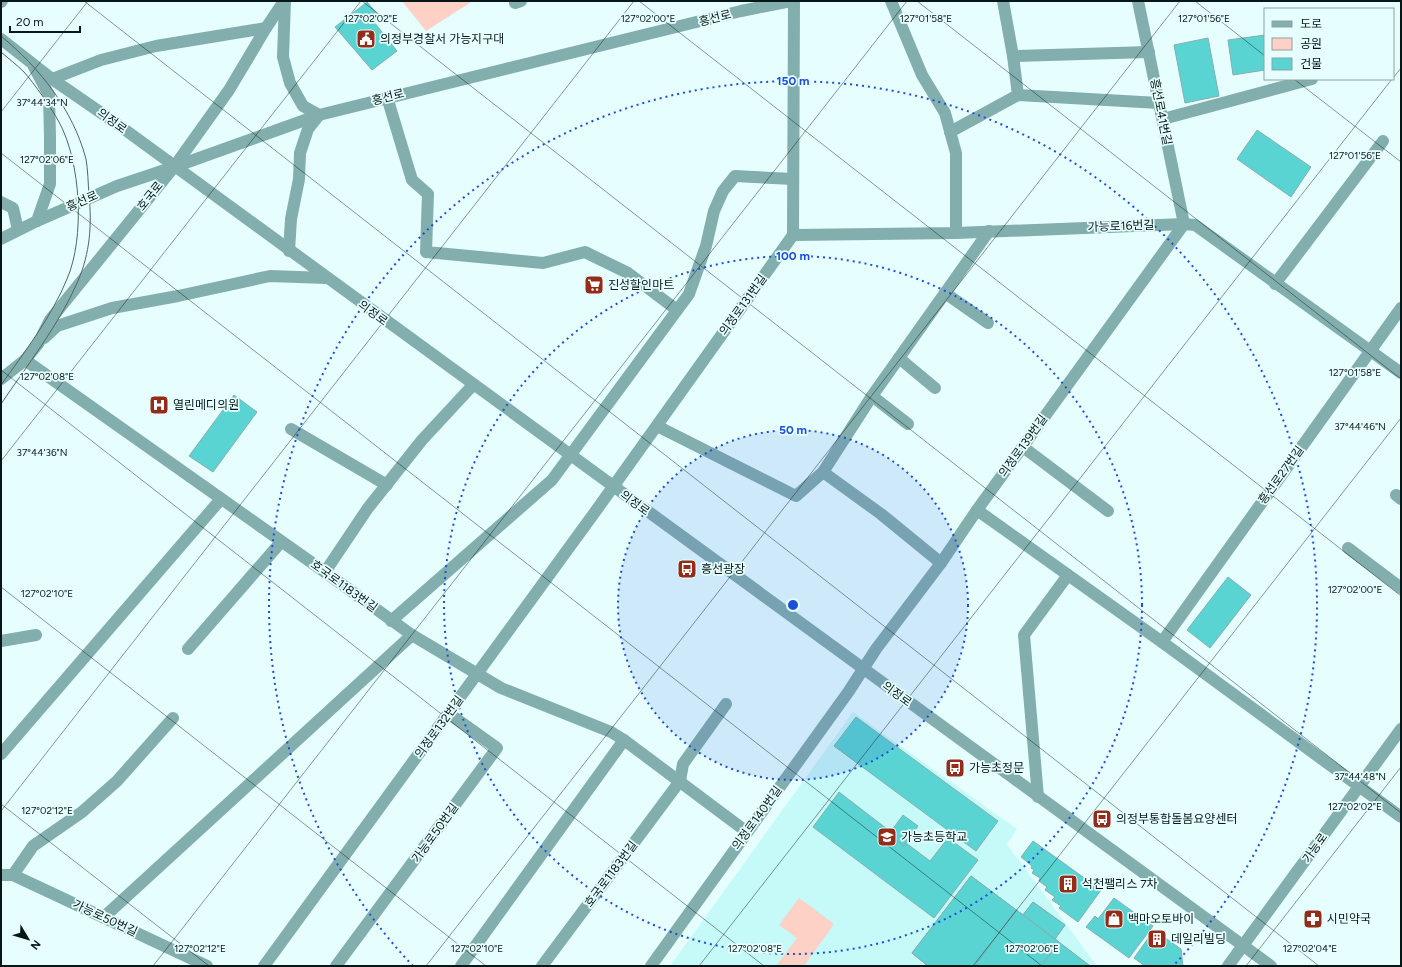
<svg xmlns="http://www.w3.org/2000/svg" width="1402" height="967" font-family="Figtree,'Noto Sans KR',sans-serif">
<rect width="100%" height="100%" fill="#e6fffe"/>
<!-- built -->
<path fill="#c6faf8" d="M 853,712 L 1017,829 L 1007,844 L 1097,966 L 670,966 Z"/>
<!-- green -->
<g fill="#fed1c7">
<path d="M 402,1 L 469,1 L 470,3 L 426,31 Z"/>
<path d="M 799,898 L 834,924 L 804,966 L 776,966 L 797,938 L 779,925 Z"/>
</g>
<!-- building -->
<g fill="#5ad4d2" stroke="#87aead">
<path d="M 367,2 L 380,17 L 374,22 L 397,51 L 372,70 L 335,27 Z"/>
<path d="M 1265,35 L 1265,70 L 1233,75 L 1228,40 Z"/>
<path d="M 1208,38 L 1219,96 L 1185,103 L 1174,45 Z"/>
<path d="M 1257,130 L 1311,167 L 1291,197 L 1237,159 Z"/>
<path d="M 234,395 L 257,412 L 213,472 L 189,456 Z"/>
<path d="M 1228,577 L 1251,595 L 1210,648 L 1187,630 Z"/>
<path d="M 856,717 L 998,821 L 976,851 L 834,746 Z"/>
<path d="M 839,792 L 891,832 L 889,834 L 904,846 L 906,843 L 930,861 L 948,838 L 978,860 L 934,918 L 813,827 Z"/>
<path d="M 903,815 L 918,826 L 904,846 L 889,834 Z"/>
<path d="M 1033,841 L 1101,890 L 1078,922 L 1059,908 L 1061,906 L 1052,900 L 1055,897 L 1045,890 L 1047,887 L 1039,881 L 1040,878 L 1032,873 L 1034,870 L 1031,868 L 1032,866 L 1021,857 Z"/>
<path d="M 971,876 L 1016,910 L 1090,966 L 928,966 L 912,953 Z"/>
<path d="M 971,876 L 1059,942 L 1090,966 L 928,966 L 912,953 Z"/>
<path d="M 1114,898 L 1153,926 L 1129,958 L 1086,927 L 1095,916 L 1098,919 Z"/>
<path d="M 1033,902 L 1065,925 L 1055,939 L 1023,915 Z"/>
<path d="M 1033,902 L 1065,925 L 1055,939 L 1023,915 Z"/>
<path d="M 1016,910 L 1059,942 L 1041,966 L 975,966 Z"/>
<path d="M 1016,910 L 1059,942 L 1041,966 L 975,966 Z"/>
<path d="M 1154,930 L 1181,949 L 1183,966 L 1145,966 L 1134,958 Z"/>
</g>
<g fill="none" stroke-linecap="round" stroke-linejoin="round">
<!-- minor -->
<g stroke="#82afae" stroke-width="12">
<path d="M 285,1 L 283,57 L 290,83 L 303,106 L 319,115 L 308,129 L 300,153 L 299,179 L 291,219 L 289,251"/>
<path d="M 891,1 L 922,75 L 945,113 L 956,153 L 956,233"/>
<path d="M 1003,1 L 1013,56 L 1149,52"/>
<path d="M 1,2 L 2,1"/>
<path d="M 515,3 L 521,1"/>
<path d="M 1,39 L 52,79 L 113,121 L 1271,966"/>
<path d="M 34,67 L 49,95 L 50,137 L 50,184 L 37,221"/>
<path d="M 52,79 L 101,60 L 156,46 L 266,28"/>
<path d="M 1018,95 L 1159,103"/>
<path d="M 387,97 L 412,180 L 428,194 L 426,252 L 543,263 L 585,252 L 628,273 L 677,310"/>
<path d="M 1163,119 L 1312,79"/>
<path d="M 950,132 L 1018,95 L 1013,56"/>
<path d="M 1,202 L 13,208 L 18,230"/>
<path d="M 793,235 L 956,233 L 1184,224 L 1195,225 L 1401,373"/>
<path d="M 1,239 L 37,221 L 117,186 L 174,167 L 319,115 L 741,11 L 791,1"/>
<path d="M 1275,284 L 1383,141"/>
<path d="M 945,293 L 988,323"/>
<path d="M 44,338 L 57,326 L 112,308 L 178,296 L 270,276 L 326,278"/>
<path d="M 899,358 L 935,388"/>
<path d="M 25,360 L 325,572 L 412,635 L 501,688 L 611,732 L 624,740 L 747,832"/>
<path d="M 1,379 L 25,360 L 38,344 L 50,320 L 174,167 L 229,90 L 266,28 L 284,1"/>
<path d="M 872,396 L 908,424"/>
<path d="M 657,426 L 796,496 L 823,472 L 872,396 L 989,231"/>
<path d="M 291,429 L 387,485"/>
<path d="M 1023,447 L 1108,511"/>
<path d="M 823,472 L 881,514 L 941,563"/>
<path d="M 1396,495 L 1401,499"/>
<path d="M 977,510 L 1162,642 L 1401,817"/>
<path d="M 1348,548 L 1401,588"/>
<path d="M 325,572 L 368,508 L 422,440 L 473,385"/>
<path d="M 391,621 L 552,480 L 689,294 L 706,246 L 714,211 L 723,191 L 735,176 L 793,179"/>
<path d="M 1,641 L 36,635"/>
<path d="M 1162,642 L 1401,308"/>
<path d="M 188,649 L 281,542"/>
<path d="M 1,754 L 221,499"/>
<path d="M 1038,797 L 1024,635 L 1068,575"/>
<path d="M 1,875 L 13,875 L 207,966"/>
<path d="M 13,875 L 33,846 L 82,812 L 117,781 L 173,718"/>
<path d="M 104,917 L 412,635"/>
<path d="M 264,966 L 595,512 L 793,235 L 794,1"/>
<path d="M 336,966 L 497,748 L 448,713"/>
<path d="M 461,966 L 624,740"/>
<path d="M 542,966 L 680,781 L 683,764 L 726,704"/>
<path d="M 651,966 L 849,691 L 876,649 L 941,563 L 977,510 L 1184,224 L 1138,1"/>
<path d="M 1228,966 L 1401,729"/>
</g>
<!-- tram -->
<g stroke="#516463" stroke-width="1">
<path d="M 1,36 C 40,68 73,110 86,159 C 88,170 88,183 89,195 C 92,225 90,253 78,281 C 59,325 28,364 1,404"/>
<path d="M 1,52 C 9,59 17,65 24,72 C 34,83 52,109 59,122 C 81,162 85,238 67,279 C 52,316 24,353 1,385"/>
</g>
</g>
<!-- ticks -->
<path fill="none" stroke="#071616" stroke-width="1" stroke-opacity="0.45" d="M 84,1 L 1319,966M 362,1 L 1401,813M 639,1 L 1401,596M 917,1 L 1401,379M 1195,1 L 1265,56M 1393,78 L 1401,68M 1294,79 L 1401,162M 1,112 L 88,1M 1,153 L 1042,966M 1,370 L 764,966M 1,461 L 361,1M 1,587 L 486,966M 1,804 L 209,966M 1,811 L 634,1M 153,966 L 907,1M 426,966 L 1180,1M 699,966 L 1392,79M 973,966 L 1401,418M 1246,966 L 1401,767"/>
<!-- distance rings -->
<circle cx="793" cy="605" r="175" fill="#1d4ed8" fill-opacity=".12"/>
<g fill="none" stroke="#1d4ed8" stroke-width="2" stroke-dasharray="2 4">
<circle cx="793" cy="605" r="175"/>
<circle cx="793" cy="605" r="349"/>
<path d="M413 966A524 524 0 1 1 1173 966"/>
</g>
<!-- icons -->
<defs>
<g id="civic-square" transform="scale(1)"><rect x="-9" y="-9" width="18" height="18" rx="4" fill="#952c19" stroke="#e6fffe"/><path d="M-.6-6.5H3V-4.5H.6V-3L4-1V1h2V6H-6V1h2V-1L-.6-3ZM-1.2 2.5V6h2.4V2.5Z" fill="#fff"/></g>
<g id="supermarket-square" transform="scale(1)"><rect x="-9" y="-9" width="18" height="18" rx="4" fill="#952c19" stroke="#e6fffe"/><path d="M-6-5.5h2.5l.6 2H6L4.5 2H-2.5L-4.4-4H-6ZM-1.5 3.2a1.3 1.3 0 1 0 .1 0ZM3 3.2a1.3 1.3 0 1 0 .1 0Z" fill="#fff"/></g>
<g id="hospital-square" transform="scale(1)"><rect x="-9" y="-9" width="18" height="18" rx="4" fill="#952c19" stroke="#e6fffe"/><path d="M-5-5h3v3.5h4V-5h3V5h-3V1.5h-4V5h-3Z" fill="#fff"/></g>
<g id="bus-square" transform="scale(1)"><rect x="-9" y="-9" width="18" height="18" rx="4" fill="#952c19" stroke="#e6fffe"/><path d="M-5-6H5V4H4V6H2V4H-2V6H-4V4H-5ZM-3.5-4V0h7V-4ZM-3.5 1.2v1.5H-2V1.2ZM2 1.2v1.5H3.5V1.2Z" fill="#fff"/></g>
<g id="school-square" transform="scale(1)"><rect x="-9" y="-9" width="18" height="18" rx="4" fill="#952c19" stroke="#e6fffe"/><path d="M0-5L7-2L0 1L-7-2ZM-4 1L0 2.5L4 1V4Q0 6-4 4Z" fill="#fff"/></g>
<g id="building-square" transform="scale(1)"><rect x="-9" y="-9" width="18" height="18" rx="4" fill="#952c19" stroke="#e6fffe"/><path d="M-4-6H4V6H1V3H-1V6H-4ZM-2.5-4.3h1.7v1.8h-1.7ZM.8-4.3h1.7v1.8H.8ZM-2.5-1h1.7V.8h-1.7ZM.8-1h1.7V.8H.8Z" fill="#fff"/></g>
<g id="shop-square" transform="scale(1)"><rect x="-9" y="-9" width="18" height="18" rx="4" fill="#952c19" stroke="#e6fffe"/><path d="M-5-2.5h2.3a2.7 3.5 0 0 1 5.4 0H5L5.5 6h-11ZM-1.5-2.5h3a1.5 2.3 0 0 0-3 0Z" fill="#fff"/></g>
<g id="pharmacy-square" transform="scale(1)"><rect x="-9" y="-9" width="18" height="18" rx="4" fill="#952c19" stroke="#e6fffe"/><path d="M-2-6h4v4h4v4h-4v4h-4v-4h-4v-4h4Z" fill="#fff"/></g>
</defs>
<g fill-rule="evenodd">
<use href="#civic-square" x="366" y="39"/>
<use href="#supermarket-square" x="594" y="285"/>
<use href="#hospital-square" x="159" y="405"/>
<use href="#bus-square" x="687" y="569"/>
<use href="#bus-square" x="955" y="768"/>
<use href="#bus-square" x="1102" y="819"/>
<use href="#school-square" x="887" y="837"/>
<use href="#building-square" x="1068" y="884"/>
<use href="#shop-square" x="1114" y="919"/>
<use href="#pharmacy-square" x="1313" y="919"/>
<use href="#building-square" x="1157" y="939"/>
</g>
<g text-anchor="middle" dominant-baseline="central" stroke-width="3.5" stroke-linejoin="round" paint-order="stroke">
<!-- street labels -->
<g font-size="12" fill="#071616" stroke="#e6fffe">
<text transform="translate(715 18) rotate(-14)">흥선로</text>
<text transform="translate(388 97) rotate(-14)">흥선로</text>
<text transform="translate(1161 112) rotate(79)">흥선로41번길</text>
<text transform="translate(112 121) rotate(36)">의정로</text>
<text transform="translate(150 196) rotate(-51)">호국로</text>
<text transform="translate(82 201) rotate(-24)">흥선로</text>
<text transform="translate(1121 226) rotate(-2)">가능로16번길</text>
<text transform="translate(743 305) rotate(-54)">의정로131번길</text>
<text transform="translate(373 313) rotate(36)">의정로</text>
<text transform="translate(1023 446) rotate(-54)">의정로139번길</text>
<text transform="translate(1281 475) rotate(-54)">흥선로27번길</text>
<text transform="translate(635 503) rotate(36)">의정로</text>
<text transform="translate(344 586) rotate(36)">호국로1183번길</text>
<text transform="translate(897 694) rotate(36)">의정로</text>
<text transform="translate(439 727) rotate(-54)">의정로132번길</text>
<text transform="translate(757 818) rotate(-54)">의정로140번길</text>
<text transform="translate(435 833) rotate(-54)">가능로50번길</text>
<text transform="translate(1315 848) rotate(-55)">가능로</text>
<text transform="translate(611 874) rotate(-53)">호국로1183번길</text>
<text transform="translate(105 918) rotate(25)">가능로50번길</text>
</g>
<!-- poi labels -->
<g font-size="12" fill="#071616" stroke="#e6fffe" text-anchor="start">
<text x="380" y="39">의정부경찰서 가능지구대</text>
<text x="608" y="285">진성할인마트</text>
<text x="173" y="405">열린메디의원</text>
<text x="701" y="569">흥선광장</text>
<text x="969" y="768">가능초정문</text>
<text x="1116" y="819">의정부통합돌봄요양센터</text>
<text x="901" y="837">가능초등학교</text>
<text x="1082" y="884">석천팰리스 7차</text>
<text x="1128" y="919">백마오토바이</text>
<text x="1327" y="919">시민약국</text>
<text x="1171" y="939">데일리빌딩</text>
</g>
</g>
<g font-size="10" text-anchor="middle" fill="#071616" stroke="#e6fffe" stroke-width="3.5" stroke-linejoin="round" paint-order="stroke">
<text x="371" y="22">127°02'02"E</text>
<text x="648" y="22">127°02'00"E</text>
<text x="926" y="22">127°01'58"E</text>
<text x="1204" y="22">127°01'56"E</text>
<text x="42" y="106">37°44'34"N</text>
<text x="1355" y="159">127°01'56"E</text>
<text x="47" y="163">127°02'06"E</text>
<text x="1355" y="376">127°01'58"E</text>
<text x="47" y="380">127°02'08"E</text>
<text x="1360" y="430">37°44'46"N</text>
<text x="42" y="456">37°44'36"N</text>
<text x="1355" y="593">127°02'00"E</text>
<text x="47" y="597">127°02'10"E</text>
<text x="1360" y="780">37°44'48"N</text>
<text x="1355" y="810">127°02'02"E</text>
<text x="47" y="814">127°02'12"E</text>
<text x="200" y="952">127°02'12"E</text>
<text x="477" y="952">127°02'10"E</text>
<text x="755" y="952">127°02'08"E</text>
<text x="1032" y="952">127°02'06"E</text>
<text x="1310" y="952">127°02'04"E</text>
</g>
<circle cx="793" cy="605" r="6" fill="#1d4ed8" stroke="#e6fffe" stroke-width="2"/>
<g font-size="12" text-anchor="middle" font-weight="bold" fill="#1d4ed8" stroke="#e6fffe" stroke-width="3.5" stroke-linejoin="round" paint-order="stroke">
<text x="793" y="85">150 m</text>
<text x="793" y="260">100 m</text>
<text x="793" y="434">50 m</text>
</g>
<!-- border -->
<rect width="1402" height="967" fill="none" stroke="#071616" stroke-width="4"/>
<!-- legend -->
<rect x="1264" y="8" width="130" height="72" fill="#e6fffe" stroke="#8da2a1"/>
<rect x="1272" y="21" width="20" height="6" fill="#82afae" stroke="#8da2a1"/>
<text x="1300" y="28" font-size="12" fill="#071616">도로</text>
<rect x="1272" y="38" width="20" height="12" fill="#fed1c7" stroke="#8da2a1"/>
<text x="1300" y="48" font-size="12" fill="#071616">공원</text>
<rect x="1272" y="58" width="20" height="12" fill="#5ad4d2" stroke="#8da2a1"/>
<text x="1300" y="68" font-size="12" fill="#071616">건물</text>
<!-- north arrow -->
<g transform="translate(28 939) rotate(128)" stroke="#e6fffe" stroke-width="3" paint-order="stroke">
<path d="M0-3L7 15L0 10L-7 15Z" fill="#071616"/>
<text y="-6" font-size="11" font-weight="bold" text-anchor="middle" fill="#071616">N</text>
</g>
<!-- scale -->
<path d="M10 26v6h70v-6" fill="none" stroke="#071616" stroke-width="2"/>
<text x="16" y="26" font-size="12" fill="#071616" stroke="#e6fffe" stroke-width="3" paint-order="stroke">20 m</text>
</svg>
